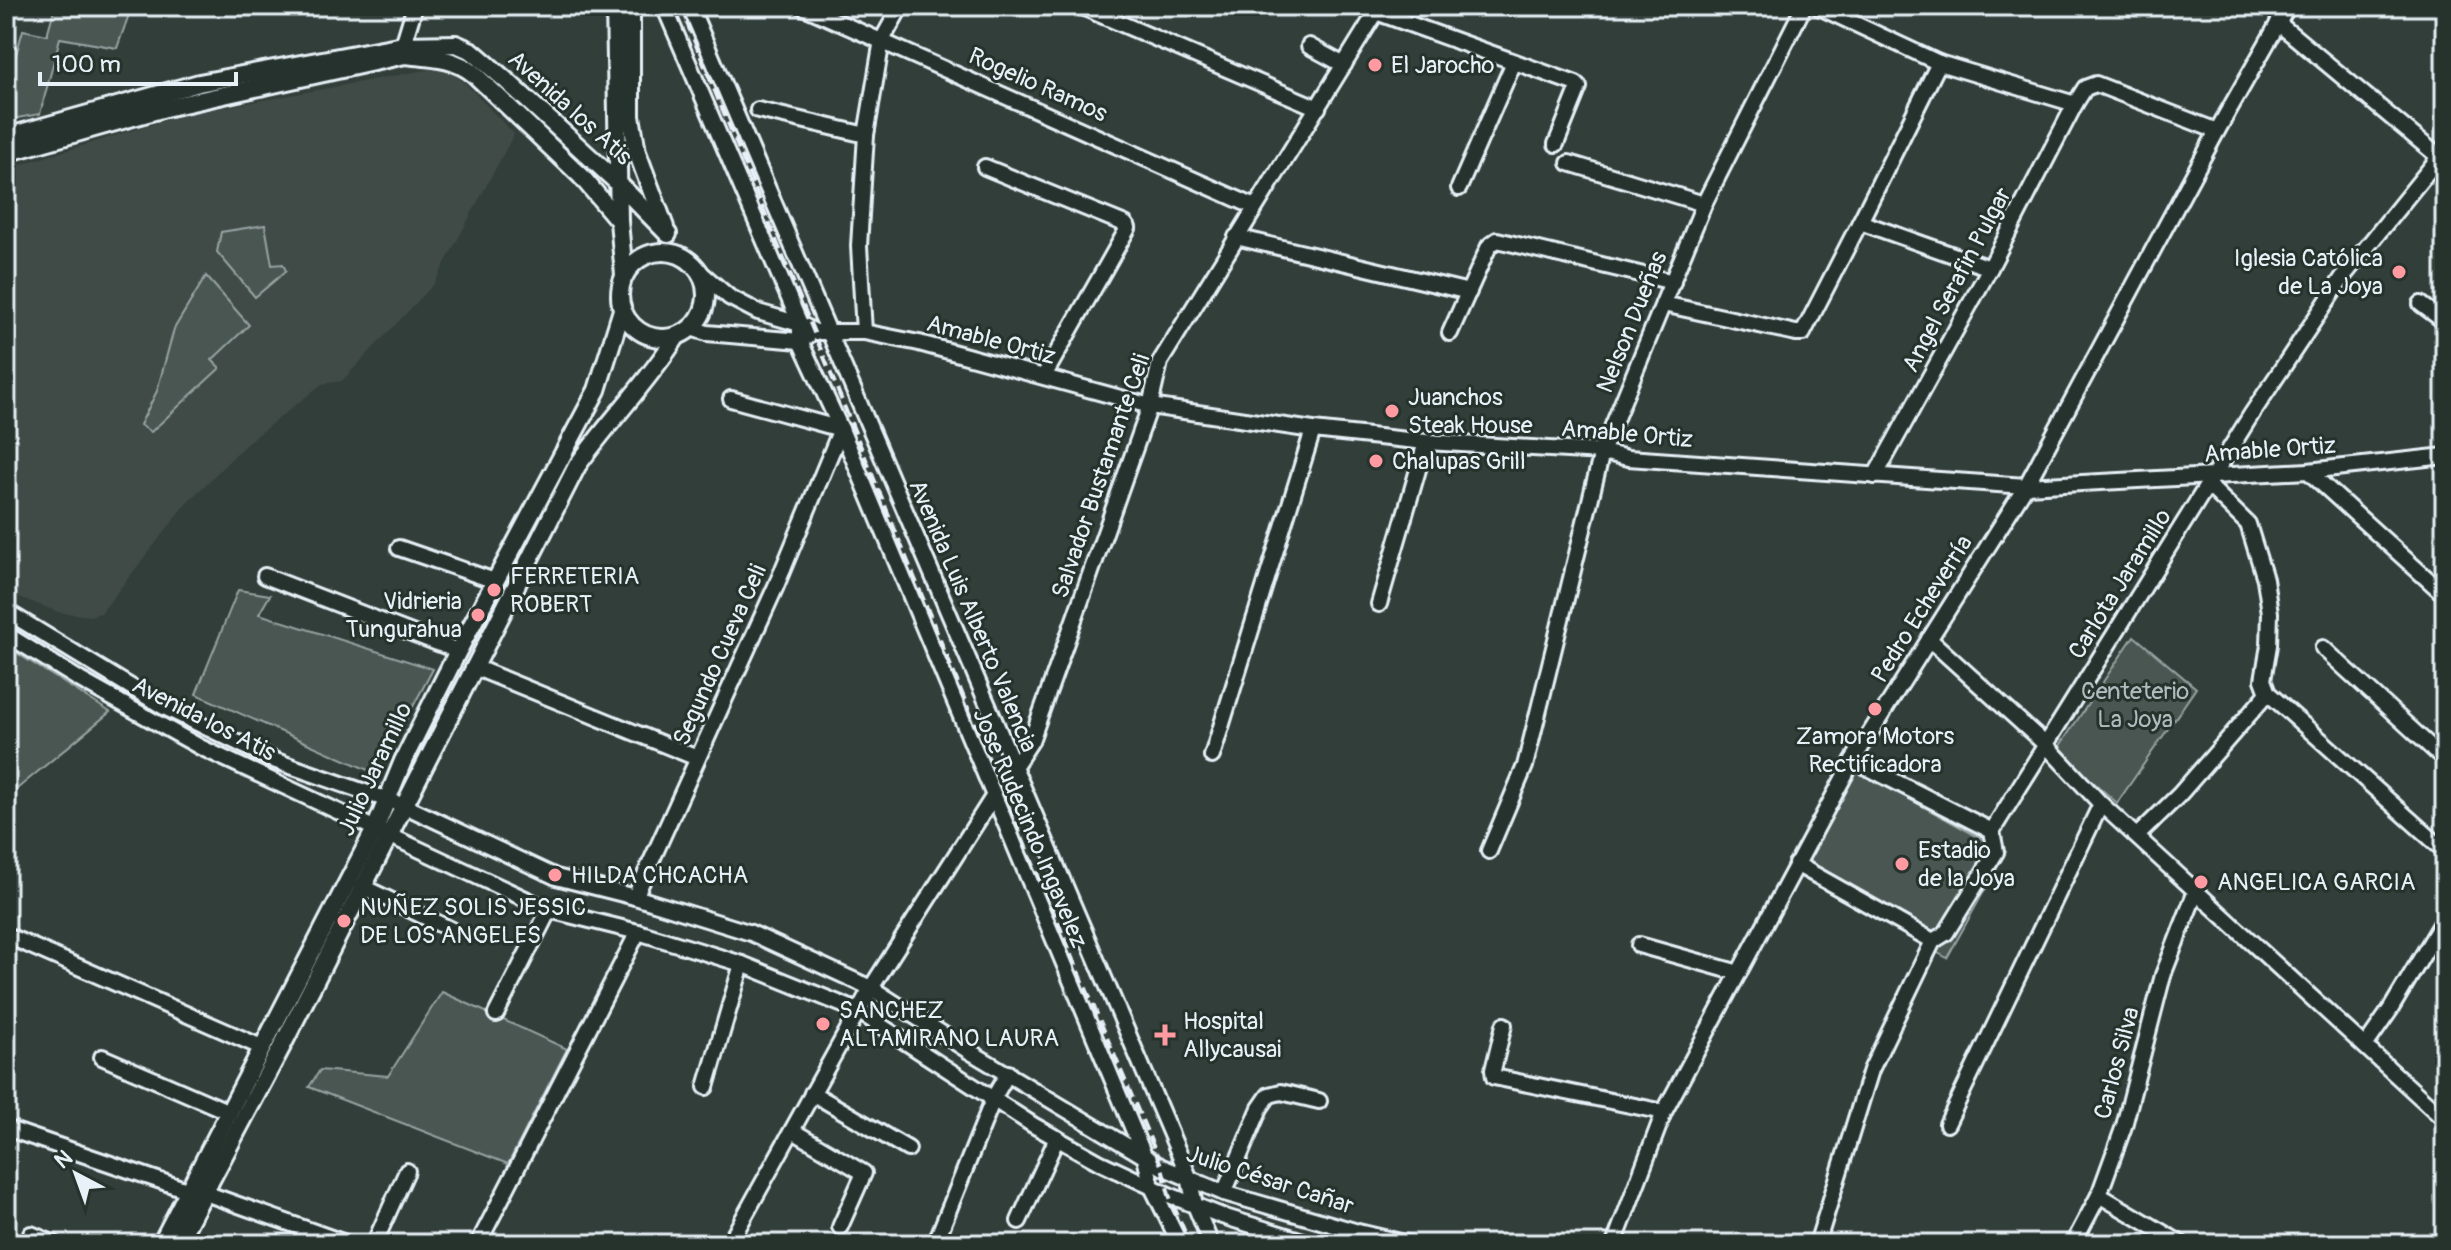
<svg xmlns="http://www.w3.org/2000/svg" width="2451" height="1250" font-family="Pangolin,sans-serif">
<rect width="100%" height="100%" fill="#323e39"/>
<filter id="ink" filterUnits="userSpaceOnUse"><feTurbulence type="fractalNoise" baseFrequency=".0125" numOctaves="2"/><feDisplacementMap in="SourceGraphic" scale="16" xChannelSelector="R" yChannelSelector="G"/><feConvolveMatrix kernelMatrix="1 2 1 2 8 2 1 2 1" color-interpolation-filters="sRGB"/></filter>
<g filter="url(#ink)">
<!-- built -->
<path fill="#3f4b46" d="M 431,69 L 448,70 L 465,83 L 514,134 L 434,284 L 342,381 L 322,384 L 245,445 L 187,503 L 101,613 L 90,616 L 58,612 L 6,592 L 6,169 L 183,115 Z"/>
<!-- green -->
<g fill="#495651" stroke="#98a4a4" stroke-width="2">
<path d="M 55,6 L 132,6 L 117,48 L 60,38 L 40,114 L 6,120 L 6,90 L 23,30 L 47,35 Z"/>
<path d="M 265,225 L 272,265 L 283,264 L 286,271 L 255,297 L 217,252 L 221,232 Z"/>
<path d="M 206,276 L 249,325 L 212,360 L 220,368 L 151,432 L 140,425 L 157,391 L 174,329 Z"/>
<path d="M 238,590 L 270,595 L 259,614 L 433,669 L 377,774 L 196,694 Z"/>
<path d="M 2134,636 L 2196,688 L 2117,803 L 2057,750 Z"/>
<path d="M 15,652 L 110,712 L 6,798 L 6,662 Z"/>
<path d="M 1857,770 L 2006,852 L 1947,958 L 1799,876 Z"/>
<path d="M 442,992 L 567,1049 L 508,1164 L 309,1087 L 320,1070 L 388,1076 Z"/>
</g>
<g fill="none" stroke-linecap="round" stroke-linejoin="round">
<!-- minor casing -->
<g stroke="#e8f1f8" stroke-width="20">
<g id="minor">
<path d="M 664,6 L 800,324 L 800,341 L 841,429 L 1145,1158 L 1152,1187 L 1180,1244"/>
<path d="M 690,6 L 1189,1177 L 1195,1205 L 1211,1244"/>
<path d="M 802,6 L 1255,207"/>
<path d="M 1080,6 L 1318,108"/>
<path d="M 1817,6 L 1939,63 L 2075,104 L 2085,88 L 2096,84 L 2217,131"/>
<path d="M 1376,12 L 1576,84 L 1579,87 L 1556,144"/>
<path d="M 2278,23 L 2444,161"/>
<path d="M 403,45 L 415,6"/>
<path d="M 1309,46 L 1344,65"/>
<path d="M 758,110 L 866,135"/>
<path d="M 1569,163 L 1704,204"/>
<path d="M 985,167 L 1125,224 L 1128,228 L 1044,376"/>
<path d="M 1459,188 L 1514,62"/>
<path d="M 1860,222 L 1939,63"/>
<path d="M 1236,237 L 1469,292"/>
<path d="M 700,272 L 729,297 L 758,312 L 800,324 L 815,332 L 864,332 L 919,343 L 1150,406 L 1313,430 L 1426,442 L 1602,452 L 1628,458 L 2026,486 L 2308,471 L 2445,456"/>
<path d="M 1663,304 L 1796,333 L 1803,333 L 1860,222 L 1990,268"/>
<path d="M 2421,304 L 2445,322"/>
<path d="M 691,328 L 707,333 L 800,341 L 808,336"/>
<path d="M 864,332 L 859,246 L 866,135 L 882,40 L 901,6"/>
<path d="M 1450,333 L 1489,246 L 1497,240 L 1673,282"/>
<path d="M 731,399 L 841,429"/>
<path d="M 2308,471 L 2445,595"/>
<path d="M 1875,476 L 1990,268 L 2075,104"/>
<path d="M 2208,485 L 2248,524 L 2265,579 L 2270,613 L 2269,645 L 2263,680 L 2268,693 L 2445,851"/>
<path d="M 399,548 L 495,581"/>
<path d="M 265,576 L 458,651"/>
<path d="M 1379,604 L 1426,442"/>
<path d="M 6,611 L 164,707 L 276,761 L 405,806 L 556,877 L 635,897 L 751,933 L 871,988 L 969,1051 L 1162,1167 L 1224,1193 L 1358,1232 L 1409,1244"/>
<path d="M 6,634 L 80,680 L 200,747 L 549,910 L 638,932 L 742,964 L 858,1011 L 1033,1125 L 1099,1162 L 1169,1195 L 1222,1216 L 1313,1244"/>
<path d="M 1929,639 L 2046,745 L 2101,804 L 2445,1120"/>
<path d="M 2323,648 L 2445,760"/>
<path d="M 474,667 L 697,758"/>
<path d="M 1212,756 L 1313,430"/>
<path d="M 1853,760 L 1992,831"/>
<path d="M 1014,767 L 1031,741 L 1150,406 L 1160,362 L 1380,6"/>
<path d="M 2137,836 L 2179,795 L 2268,693"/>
<path d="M 1489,851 L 1525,766 L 1602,452 L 1704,204 L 1804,6"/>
<path d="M 1796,864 L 1933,941"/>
<path d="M 361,886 L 452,930"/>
<path d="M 635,897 L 776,586 L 841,429"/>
<path d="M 6,935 L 261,1047"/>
<path d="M 1639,945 L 1739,973"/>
<path d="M 496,1014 L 549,910"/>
<path d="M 1504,1025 L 1493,1070 L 1494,1077 L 1664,1112"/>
<path d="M 2365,1046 L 2390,1010 L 2445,918"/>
<path d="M 102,1057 L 229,1112"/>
<path d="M 706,1087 L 742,964"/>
<path d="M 812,1093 L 908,1149"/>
<path d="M 1947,1124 L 2101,804"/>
<path d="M 6,1128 L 190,1191 L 205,1193 L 348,1244"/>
<path d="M 793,1131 L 864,1173 L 840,1227"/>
<path d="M 1224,1193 L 1260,1108 L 1269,1095 L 1281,1092 L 1319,1101"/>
<path d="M 2099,1195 L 2182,1244"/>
<path d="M 1019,1221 L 1057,1138"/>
<path d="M 31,1234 L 55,1244"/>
<path d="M 374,1244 L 407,1171"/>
<path d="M 478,1244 L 638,932"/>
<path d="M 729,1244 L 871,988 L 993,797"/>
<path d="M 935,1244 L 994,1097 L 1008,1073"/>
<path d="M 1614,1244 L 1664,1112 L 1853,760 L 2026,486 L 2217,131 L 2288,6"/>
<path d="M 1817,1244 L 1871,1070 L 1933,941 L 1946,933 L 1996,852 L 1992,831 L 2251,415 L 2345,274 L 2445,150"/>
<path d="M 2073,1244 L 2099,1195 L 2124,1126 L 2163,975 L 2196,891"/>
</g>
</g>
<!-- major casing -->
<g stroke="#e8f1f8" stroke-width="22">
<g id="major">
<path d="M 615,6 L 619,221 L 624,275"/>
<path d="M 631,6 L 631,116 L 637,152 L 665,227"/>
<path d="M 6,137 L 199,83 L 403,45 L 456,44 L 472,51 L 508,82 L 618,183 L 668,234"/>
<path d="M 6,153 L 165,108 L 405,55 C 431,58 453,57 474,74 L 581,176 L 619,221"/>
<circle cx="663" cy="295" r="43"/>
<path d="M 161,1244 L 375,829 L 403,761 L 458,651 L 597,390 L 622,310"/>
<path d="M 177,1244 L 281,1048 L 577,466 C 609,421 648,382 677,336"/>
</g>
</g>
<!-- minor -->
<use href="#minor" stroke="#26332d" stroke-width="14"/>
<!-- major -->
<use href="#major" stroke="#26332d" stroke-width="16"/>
<!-- rail -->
<path stroke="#e8f1f8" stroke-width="4" stroke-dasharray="12 6" stroke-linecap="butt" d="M 680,6 L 1000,786 L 1162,1167 L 1169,1195 L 1190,1244"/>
</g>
</g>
<!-- markers -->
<g fill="#ff9aa2" stroke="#26332d" stroke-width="3">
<circle cx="1375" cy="65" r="8"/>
<circle cx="2399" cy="272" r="8"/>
<circle cx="1392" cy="411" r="8"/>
<circle cx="1376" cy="461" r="8"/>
<circle cx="494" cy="590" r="8"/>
<circle cx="478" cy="615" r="8"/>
<circle cx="1875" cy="709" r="8"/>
<circle cx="1902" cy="864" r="8"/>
<circle cx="555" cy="875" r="8"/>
<circle cx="2201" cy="882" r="8"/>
<circle cx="344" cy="921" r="8"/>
<circle cx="823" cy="1024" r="8"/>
<path d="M1161 1023h8v8h8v8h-8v8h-8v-8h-8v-8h8z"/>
</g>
<g text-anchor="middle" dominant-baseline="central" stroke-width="6" stroke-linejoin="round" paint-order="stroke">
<!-- poi labels -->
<g font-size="24" fill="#e8f1f8" stroke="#26332d" text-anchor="start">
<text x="1391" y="65">El Jarocho</text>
<text x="2383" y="258" text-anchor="end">Iglesia Católica<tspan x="2383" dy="28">de La Joya</tspan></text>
<text x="1408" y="397">Juanchos<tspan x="1408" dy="28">Steak House</tspan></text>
<text x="1392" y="461">Chalupas Grill</text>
<text x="510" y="576">FERRETERIA<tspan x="510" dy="28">ROBERT</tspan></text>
<text x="462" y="601" text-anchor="end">Vidrieria<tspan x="462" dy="28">Tungurahua</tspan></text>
<text x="1875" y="736" text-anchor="middle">Zamora Motors<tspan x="1875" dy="28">Rectificadora</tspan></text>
<text x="1918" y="850">Estadio<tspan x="1918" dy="28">de la Joya</tspan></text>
<text x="571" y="875">HILDA CHCACHA</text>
<text x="2217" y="882">ANGELICA GARCIA</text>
<text x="360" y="907">NUÑEZ SOLIS JESSIC<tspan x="360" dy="28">DE LOS ANGELES</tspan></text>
<text x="839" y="1010">SANCHEZ<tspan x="839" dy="28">ALTAMIRANO LAURA</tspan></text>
<text x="1183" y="1021">Hospital<tspan x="1183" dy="28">Allycausai</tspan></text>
</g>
<!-- street labels -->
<g font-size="24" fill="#e8f1f8" stroke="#26332d">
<text transform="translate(1038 85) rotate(24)">Rogelio Ramos</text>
<text transform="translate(570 108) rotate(42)">Avenida los Atis</text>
<text transform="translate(1957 280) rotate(-62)">Angel Serafin Pulgar</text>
<text transform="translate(1632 322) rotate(-68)">Nelson Dueñas</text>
<text transform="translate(991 340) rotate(15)">Amable Ortiz</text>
<text transform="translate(1627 434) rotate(5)">Amable Ortiz</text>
<text transform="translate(2270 450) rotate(-4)">Amable Ortiz</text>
<text transform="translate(1101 476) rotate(-71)">Salvador Bustamante Celi</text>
<text transform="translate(2120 584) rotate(-58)">Carlota Jaramillo</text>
<text transform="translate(1922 609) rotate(-58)">Pedro Echeverría</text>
<text transform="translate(973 616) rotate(67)">Avenida Luis Alberto Valencia</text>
<text transform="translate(720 655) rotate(-66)">Segundo Cueva Celi</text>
<text transform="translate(204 719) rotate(27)">Avenida los Atis</text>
<text transform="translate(375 769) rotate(-65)">Julio Jaramillo</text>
<text transform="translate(1030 828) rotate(67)">Jose Rudecindo Ingavelez</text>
<text transform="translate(2117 1063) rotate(-75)">Carlos Silva</text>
<text transform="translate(1270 1180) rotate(18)">Julio César Cañar</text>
</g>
<!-- park labels -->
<g font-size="24" fill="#b0bbbe" stroke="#26332d">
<text x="2135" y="691">Centeterio<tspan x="2135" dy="28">La Joya</tspan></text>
</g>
</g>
<!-- margin -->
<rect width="2451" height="1250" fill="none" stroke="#26332d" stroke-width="32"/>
<rect x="16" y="16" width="2419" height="1218" fill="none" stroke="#e8f1f8" stroke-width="3" filter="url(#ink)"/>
<!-- north arrow -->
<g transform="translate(76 1174) rotate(319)" stroke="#26332d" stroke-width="6" paint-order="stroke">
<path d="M0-6L14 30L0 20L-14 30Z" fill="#e8f1f8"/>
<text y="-12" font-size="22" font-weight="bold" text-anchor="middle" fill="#e8f1f8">N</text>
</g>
<!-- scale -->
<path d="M40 72v12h196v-12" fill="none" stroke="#e8f1f8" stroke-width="4"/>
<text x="52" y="72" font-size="24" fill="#e8f1f8" stroke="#26332d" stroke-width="6" paint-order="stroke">100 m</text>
</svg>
